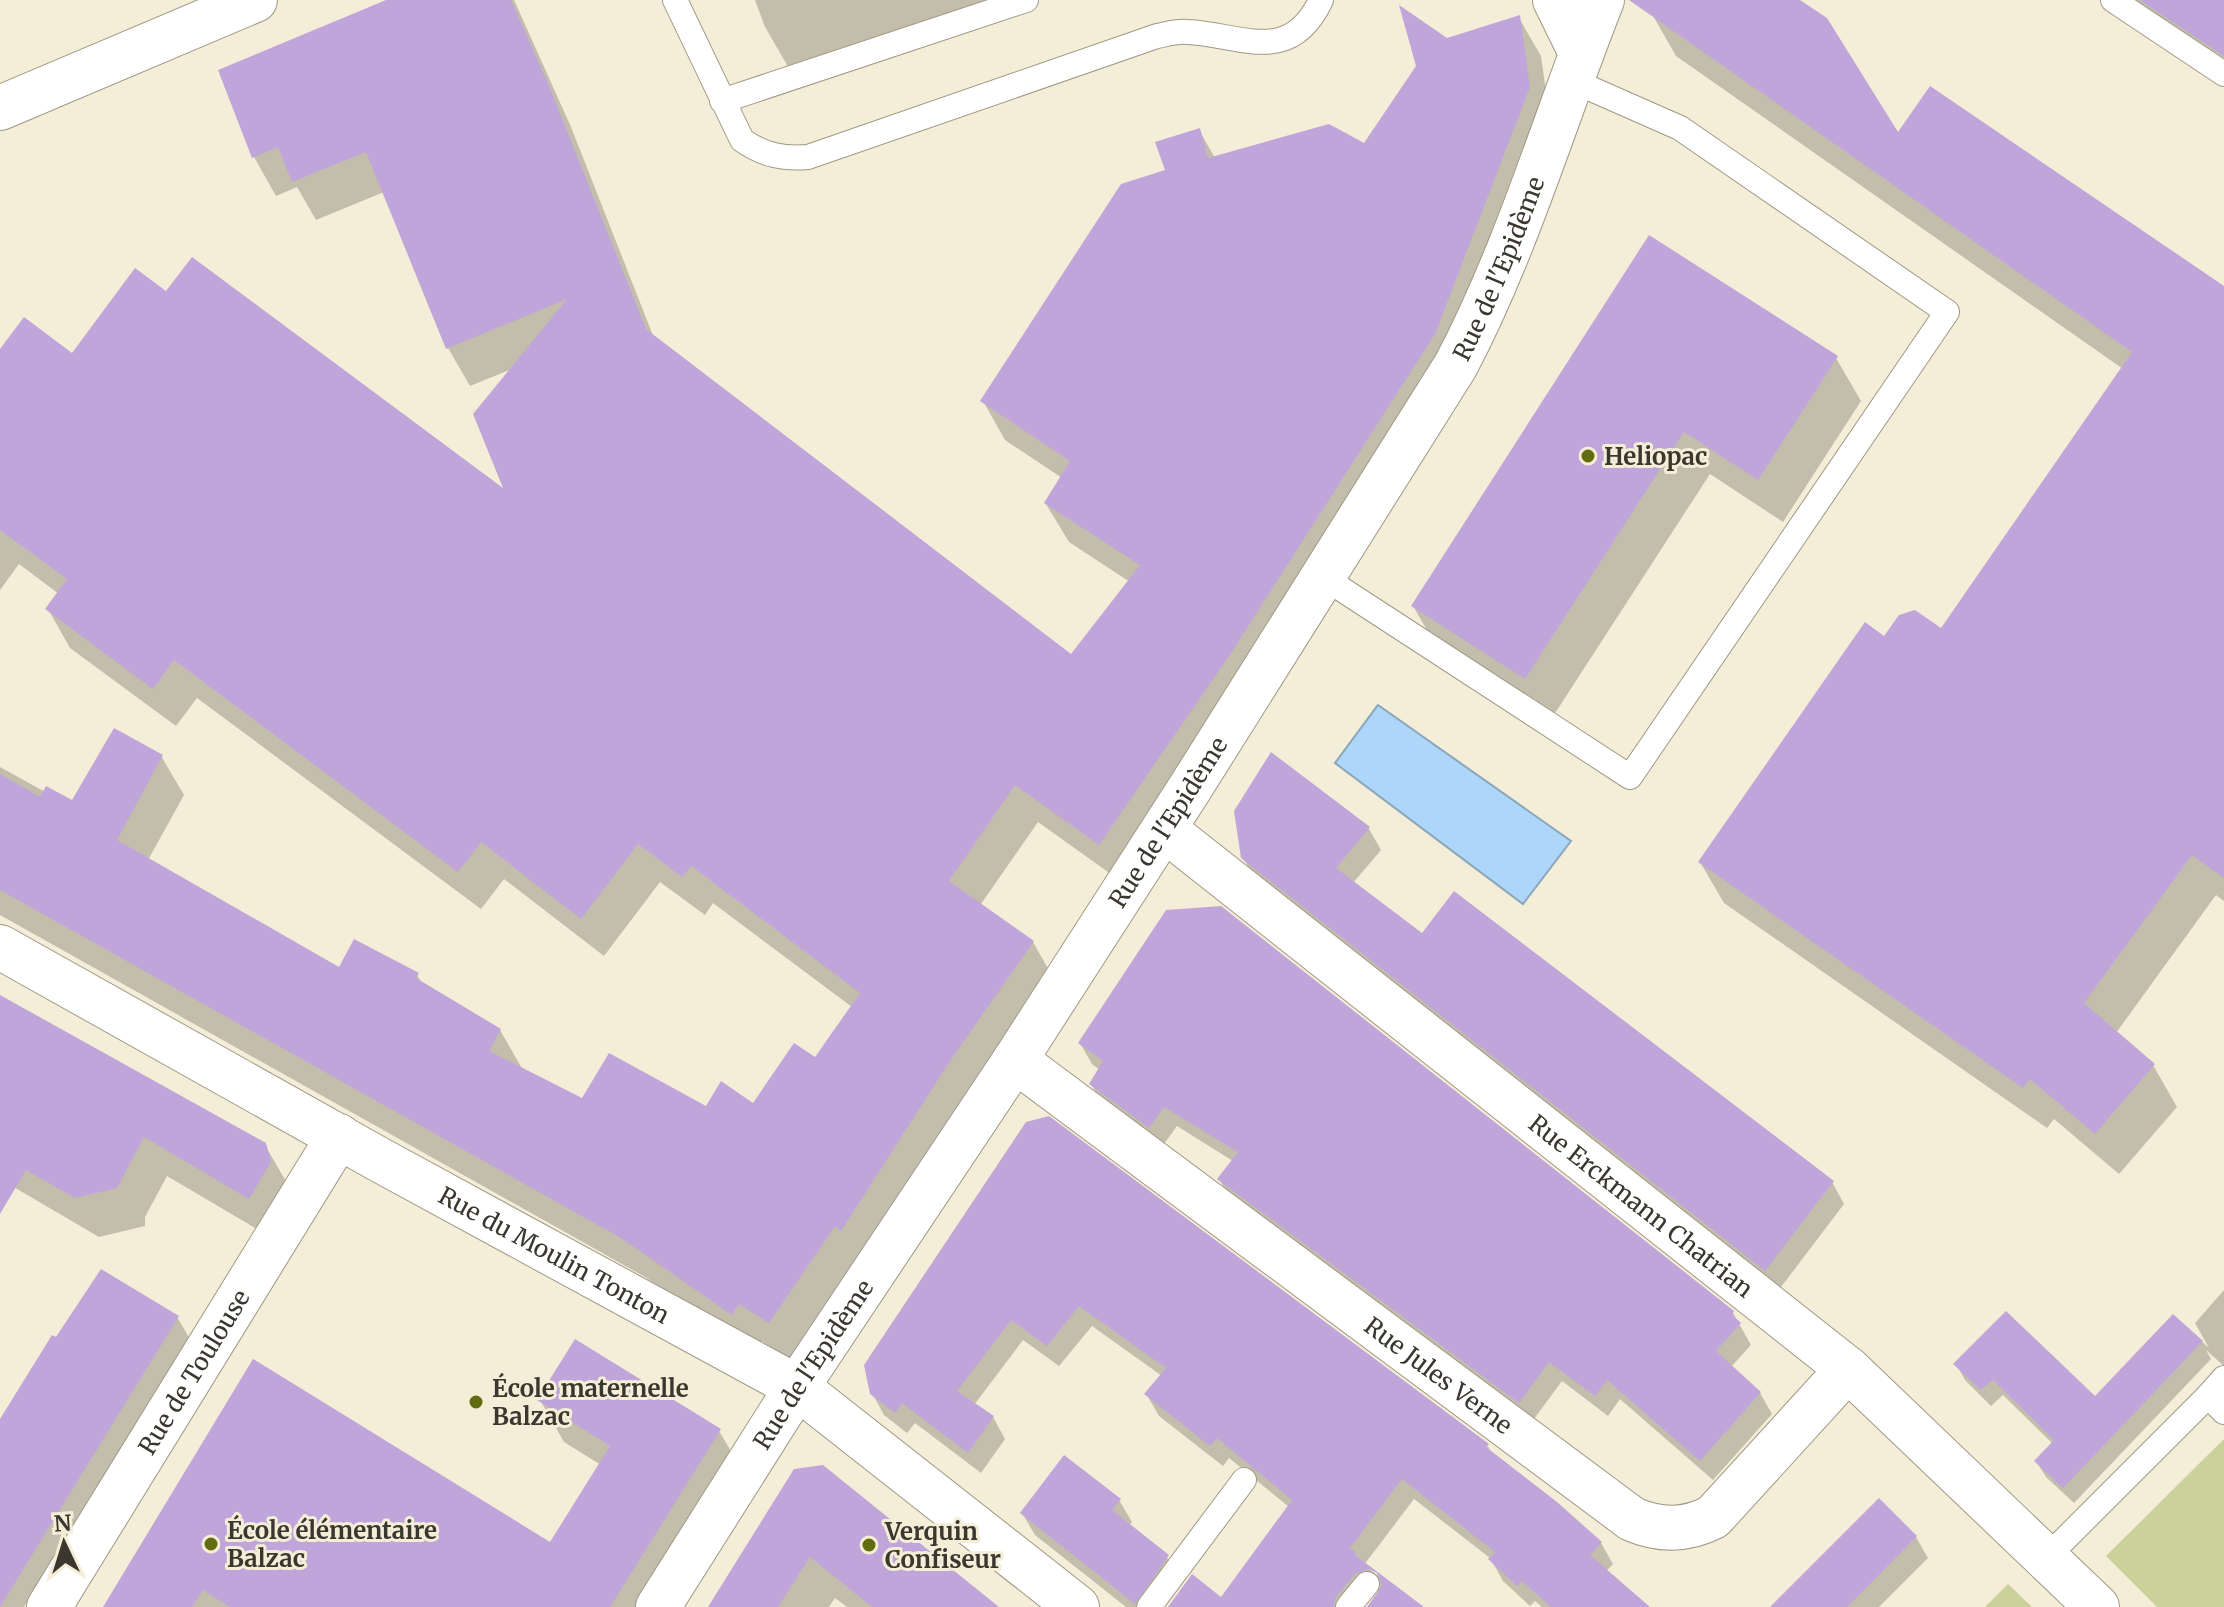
<svg xmlns="http://www.w3.org/2000/svg" width="2224" height="1607" font-family="Merriweather,serif">
<rect width="100%" height="100%" fill="#f4edd7"/>
<!-- green -->
<g fill="#cbd19b">
<path d="M 2224,1439 L 2224,1607 L 2157,1607 L 2106,1556 Z"/>
<path d="M 2008,1584 L 2032,1607 L 1985,1607 Z"/>
</g>
<!-- water -->
<path fill="#add6f8" stroke="#8aa6bc" stroke-width="2" d="M 1378,705 L 1571,841 L 1523,904 L 1335,763 Z"/>
<!-- shadow -->
<g fill="#0003">
<path d="M 391,0 L 514,0 L 571,127 L 654,338 L 1072,657 L 1130,582 L 1069,542 L 1046,504 L 1062,478 L 1005,440 L 983,401 L 1199,130 L 1215,158 L 1365,146 L 1447,40 L 1519,18 L 1541,56 L 1551,127 L 1456,374 L 1122,882 L 1038,822 L 981,904 L 1033,942 L 1055,981 L 792,1361 L 762,1341 L 755,1352 L 645,1277 L 0,915 L 0,767 L 56,798 L 73,803 L 161,756 L 184,795 L 148,860 L 340,970 L 417,975 L 423,985 L 500,1030 L 523,1070 L 583,1101 L 707,1109 L 754,1106 L 815,1060 L 852,1007 L 713,903 L 705,915 L 660,882 L 604,956 L 504,879 L 481,909 L 197,698 L 176,726 L 70,648 L 48,609 L 59,594 L 19,564 L 0,590 L 0,349 L 72,355 L 167,294 L 508,494 L 512,369 L 470,386 L 448,348 L 384,192 L 316,220 L 297,187 L 276,196 L 254,157 Z"/>
<path d="M 755,0 L 989,0 L 790,70 L 765,27 Z"/>
<path d="M 1657,0 L 1796,0 L 1898,136 L 2224,289 L 2224,901 L 2216,895 L 2116,1033 L 2153,1065 L 2177,1107 L 2119,1174 L 2054,1119 L 2047,1128 L 1724,903 L 1700,862 L 1942,630 L 2123,369 L 1676,56 L 1652,14 Z"/>
<path d="M 2106,0 L 2224,0 L 2224,80 Z"/>
<path d="M 1650,238 L 1836,358 L 1861,401 L 1783,522 L 1710,474 L 1550,721 L 1438,649 L 1413,606 Z"/>
<path d="M 1271,754 L 1369,829 L 1381,850 L 1353,883 L 1423,936 L 1832,1182 L 1844,1204 L 1778,1291 L 1256,880 L 1243,858 Z"/>
<path d="M 0,998 L 265,1145 L 288,1185 L 272,1238 L 167,1176 L 145,1217 L 145,1226 L 99,1237 L 0,1179 Z"/>
<path d="M 1080,1043 L 1733,1313 L 1751,1345 L 1731,1367 L 1760,1393 L 1772,1414 L 1713,1480 L 1620,1399 L 1608,1416 L 1562,1381 L 1531,1423 L 1231,1200 L 1219,1179 L 1233,1161 L 1177,1126 L 1161,1148 L 1103,1104 L 1091,1084 L 1100,1070 L 1092,1064 Z"/>
<path d="M 1028,1124 L 1487,1445 L 1493,1455 L 1601,1543 L 1613,1564 L 1606,1571 L 1647,1607 L 1542,1607 L 1535,1601 L 1530,1606 L 1503,1581 L 1490,1558 L 1414,1499 L 1364,1565 L 1419,1607 L 1369,1607 L 1381,1591 L 1375,1590 L 1359,1607 L 1169,1607 L 1221,1600 L 1289,1507 L 1229,1458 L 1223,1466 L 1159,1416 L 1147,1395 L 1162,1376 L 1092,1326 L 1059,1366 L 1023,1340 L 974,1405 L 993,1417 L 1005,1439 L 981,1473 L 915,1423 L 907,1433 L 884,1415 L 872,1393 Z"/>
<path d="M 2224,1290 L 2224,1366 L 2206,1350 L 2211,1359 L 2074,1503 L 2046,1477 L 2036,1461 L 2053,1444 L 2003,1395 L 1991,1406 L 1965,1380 L 1956,1364 L 2095,1399 L 2174,1317 L 2209,1348 L 2195,1323 Z"/>
<path d="M 177,1317 L 190,1339 L 24,1607 L 0,1607 L 0,1423 Z"/>
<path d="M 254,1362 L 551,1545 L 601,1465 L 564,1442 L 540,1400 L 719,1431 L 744,1473 L 660,1607 L 105,1607 Z"/>
<path d="M 795,1470 L 996,1607 L 847,1607 L 835,1598 L 829,1607 L 710,1607 Z"/>
<path d="M 1119,1500 L 1132,1522 L 1129,1526 L 1167,1557 L 1180,1579 L 1160,1607 L 1126,1607 L 1035,1535 L 1022,1513 Z"/>
<path d="M 1916,1537 L 1928,1558 L 1879,1607 L 1773,1607 Z"/>
</g>
<!-- building -->
<g fill="#c0a5da">
<path d="M 386,0 L 511,0 L 549,86 L 646,329 L 1071,654 L 1140,565 L 1044,503 L 1070,461 L 980,401 L 1121,184 L 1165,170 L 1155,142 L 1200,128 L 1208,158 L 1329,124 L 1364,143 L 1416,66 L 1399,5 L 1447,38 L 1520,15 L 1530,87 L 1435,334 L 1229,656 L 1099,845 L 1015,785 L 949,881 L 1034,941 L 950,1061 L 841,1231 L 835,1226 L 769,1323 L 739,1304 L 732,1315 L 621,1238 L 0,890 L 0,774 L 40,797 L 46,786 L 72,800 L 114,728 L 163,755 L 117,840 L 339,967 L 354,939 L 419,973 L 416,978 L 501,1029 L 489,1051 L 582,1098 L 609,1053 L 706,1106 L 721,1081 L 753,1103 L 794,1043 L 815,1057 L 860,993 L 691,866 L 682,877 L 638,844 L 581,919 L 481,842 L 458,872 L 174,660 L 153,689 L 45,609 L 67,579 L 0,530 L 0,349 L 24,317 L 72,353 L 135,268 L 166,291 L 192,257 L 503,488 L 473,414 L 567,299 L 446,349 L 366,152 L 292,182 L 278,147 L 252,158 L 218,70 Z"/>
<path d="M 1629,0 L 1800,0 L 1827,18 L 1898,132 L 1930,86 L 2224,286 L 2224,878 L 2192,855 L 2084,1003 L 2155,1064 L 2095,1134 L 2030,1079 L 2023,1088 L 1698,862 L 1865,622 L 1884,636 L 1899,615 L 1915,610 L 1941,628 L 2132,352 Z"/>
<path d="M 2140,0 L 2224,0 L 2224,56 L 2150,7 Z"/>
<path d="M 1649,235 L 1838,356 L 1758,480 L 1684,432 L 1525,679 L 1411,606 Z"/>
<path d="M 1271,752 L 1370,827 L 1336,868 L 1422,933 L 1454,891 L 1834,1181 L 1765,1271 L 1241,858 L 1234,811 Z"/>
<path d="M 1221,906 L 1734,1311 L 1732,1315 L 1741,1323 L 1716,1351 L 1761,1392 L 1700,1461 L 1607,1380 L 1595,1396 L 1549,1362 L 1519,1403 L 1217,1179 L 1238,1152 L 1164,1107 L 1149,1128 L 1089,1084 L 1103,1061 L 1078,1043 L 1166,910 Z"/>
<path d="M 0,995 L 266,1143 L 271,1162 L 249,1199 L 144,1137 L 117,1188 L 75,1198 L 26,1170 L 0,1214 Z"/>
<path d="M 1049,1116 L 1489,1444 L 1486,1447 L 1557,1502 L 1602,1542 L 1590,1555 L 1650,1607 L 1551,1607 L 1522,1581 L 1517,1586 L 1488,1559 L 1495,1552 L 1402,1479 L 1350,1548 L 1356,1553 L 1355,1555 L 1424,1607 L 1367,1607 L 1382,1586 L 1377,1573 L 1369,1569 L 1355,1574 L 1336,1597 L 1333,1607 L 1168,1607 L 1192,1574 L 1221,1597 L 1292,1500 L 1217,1438 L 1210,1446 L 1144,1394 L 1166,1368 L 1079,1306 L 1047,1346 L 1011,1320 L 957,1391 L 994,1416 L 968,1453 L 902,1403 L 895,1413 L 870,1394 L 864,1365 L 1026,1122 Z"/>
<path d="M 101,1269 L 179,1316 L 0,1607 L 0,1419 L 52,1335 L 56,1337 Z"/>
<path d="M 2006,1311 L 2095,1396 L 2173,1314 L 2203,1341 L 2063,1488 L 2034,1461 L 2054,1440 L 1993,1380 L 1981,1390 L 1953,1364 Z"/>
<path d="M 575,1339 L 721,1429 L 610,1607 L 230,1607 L 203,1590 L 192,1607 L 103,1607 L 253,1359 L 550,1542 L 610,1446 L 537,1400 Z"/>
<path d="M 1064,1455 L 1121,1499 L 1112,1510 L 1169,1555 L 1135,1604 L 1020,1513 Z"/>
<path d="M 823,1465 L 999,1607 L 872,1607 L 810,1557 L 778,1607 L 708,1607 L 794,1469 Z"/>
<path d="M 1879,1498 L 1917,1536 L 1847,1607 L 1770,1607 Z"/>
</g>
<g fill="none" stroke-linecap="round" stroke-linejoin="round">
<!-- lane casing -->
<g stroke="#9f9884" stroke-width="26">
<g id="lane">
<path d="M 675,0 L 742,140 C 763,155 783,159 808,157 L 1157,36 C 1167,34 1178,31 1188,32 C 1242,35 1290,66 1321,0"/>
<path d="M 2113,0 L 2224,74"/>
<path d="M 722,101 L 1026,0"/>
<path d="M 1323,577 L 1630,777 L 1947,312 L 1680,128 L 1571,80"/>
<path d="M 2208,1396 L 2224,1378"/>
<path d="M 2046,1558 L 2208,1396 L 2224,1412"/>
<path d="M 1149,1607 L 1244,1480"/>
<path d="M 1348,1607 L 1367,1584"/>
</g>
</g>
<!-- street casing -->
<g stroke="#9f9884" stroke-width="46">
<g id="street">
<path d="M 1555,0 L 1581,53"/>
<path d="M 0,108 L 255,0"/>
<path id="s1" d="M 1164,829 L 1848,1369 L 2097,1607"/>
<path id="s2" d="M 0,947 L 380,1160 L 797,1387 L 1077,1607"/>
<path id="s3" d="M 1015,1060 L 1632,1519 C 1660,1531 1686,1531 1713,1517 L 1848,1369"/>
<path id="s4" d="M 49,1607 L 339,1136"/>
<path id="s5" d="M 658,1607 L 797,1387 L 1015,1060 L 1190,788 L 1456,365 C 1517,249 1554,121 1602,0"/>
</g>
</g>
<!-- lane -->
<use href="#lane" stroke="#fff" stroke-width="24"/>
<!-- street -->
<use href="#street" stroke="#fff" stroke-width="44"/>
</g>
<!-- markers -->
<g fill="#616b10" stroke="#f4edd7" stroke-width="3">
<circle cx="1588" cy="456" r="8"/>
<circle cx="476" cy="1402" r="8"/>
<circle cx="211" cy="1544" r="8"/>
<circle cx="869" cy="1545" r="8"/>
</g>
<g text-anchor="middle" dominant-baseline="central" stroke-width="6" stroke-linejoin="round" paint-order="stroke">
<!-- street labels -->
<g font-size="24" fill="#3a372f" stroke="#f4edd7">
<text stroke="none"><textPath href="#s5" startOffset="1582">Rue de l'Epidème</textPath></text>
<text stroke="none"><textPath href="#s5" startOffset="936">Rue de l'Epidème</textPath></text>
<text stroke="none"><textPath href="#s1" startOffset="608">Rue Erckmann Chatrian</textPath></text>
<text stroke="none"><textPath href="#s2" startOffset="634">Rue du Moulin Tonton</textPath></text>
<text stroke="none"><textPath href="#s5" startOffset="288">Rue de l'Epidème</textPath></text>
<text stroke="none"><textPath href="#s4" startOffset="276">Rue de Toulouse</textPath></text>
<text stroke="none"><textPath href="#s3" startOffset="528">Rue Jules Verne</textPath></text>
</g>
<!-- poi labels -->
<g font-size="24" font-weight="bold" fill="#3a372f" stroke="#f4edd7" text-anchor="start">
<text x="1604" y="456">Heliopac</text>
<text x="492" y="1388">École maternelle<tspan x="492" dy="28">Balzac</tspan></text>
<text x="227" y="1530">École élémentaire<tspan x="227" dy="28">Balzac</tspan></text>
<text x="885" y="1531">Verquin<tspan x="885" dy="28">Confiseur</tspan></text>
</g>
</g>
<!-- north arrow -->
<g transform="translate(64 1543) rotate(356)" stroke="#f4edd7" stroke-width="6" paint-order="stroke">
<path d="M0-6L14 30L0 20L-14 30Z" fill="#3a372f"/>
<text y="-12" font-size="22" font-weight="bold" text-anchor="middle" fill="#3a372f">N</text>
</g>
</svg>
